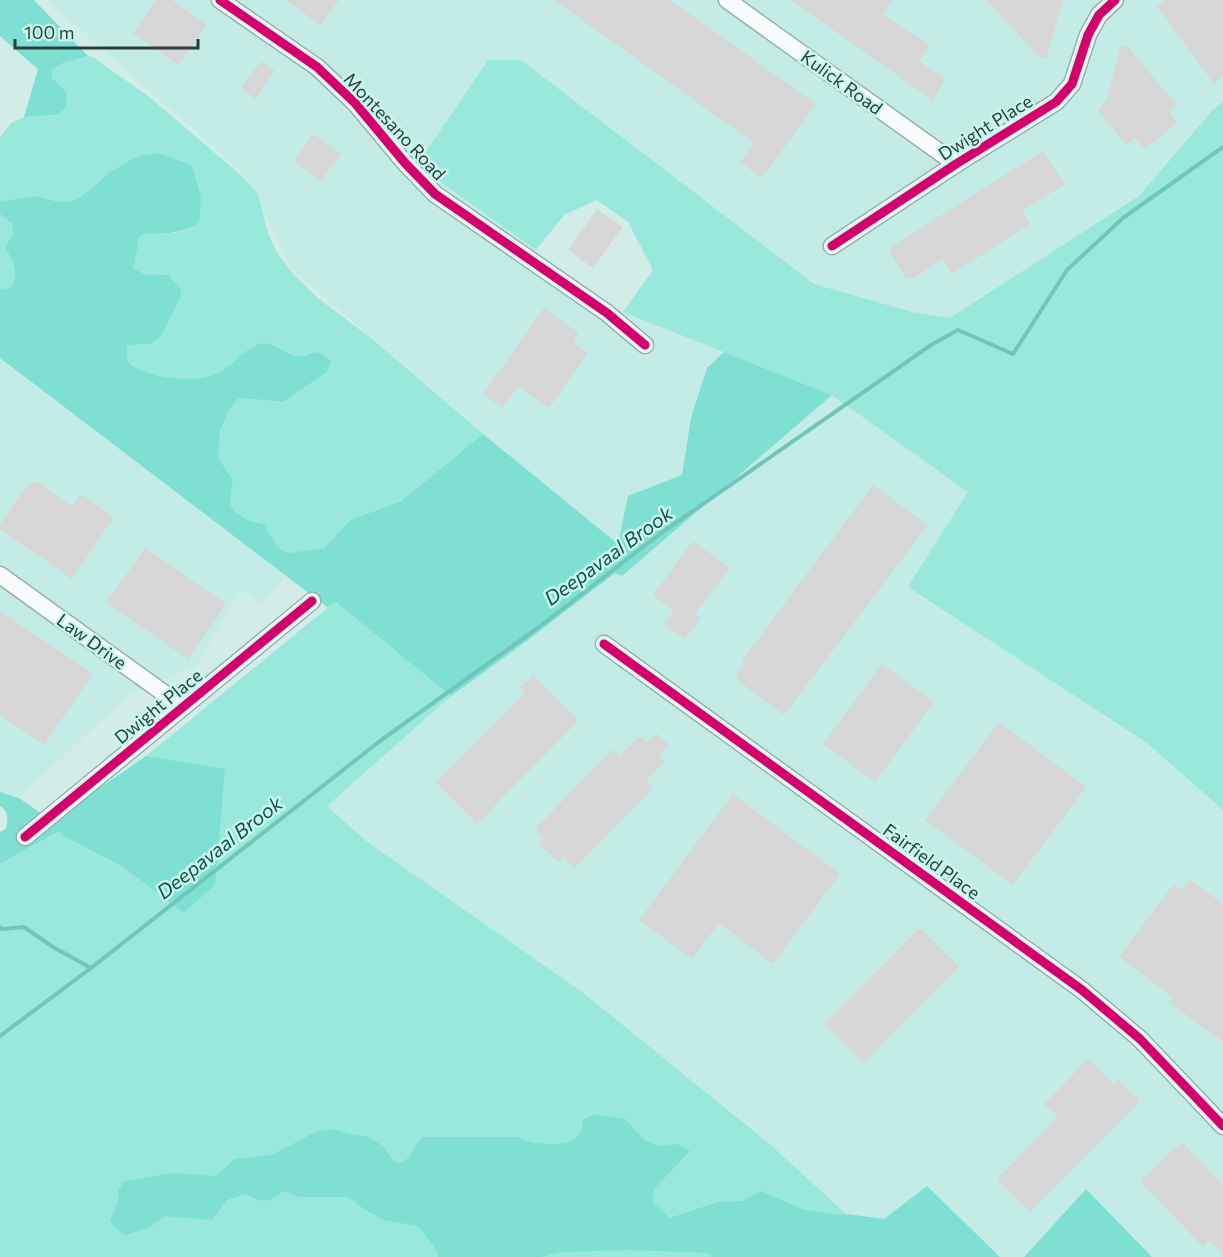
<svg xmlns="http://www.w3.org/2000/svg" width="1223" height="1257" font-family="Commissioner,sans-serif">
<rect width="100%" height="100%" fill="#d2ece8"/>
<!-- built -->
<g fill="#c2ece5" fill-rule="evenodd">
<path d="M 47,0 L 1223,0 L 1223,673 L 908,587 L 1147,743 L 1223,810 L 1223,1257 L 1152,1257 L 1086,1189 L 1024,1257 L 934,1257 L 884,1219 L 846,1214 L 772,1146 L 366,841 L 326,806 L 451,696 L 524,643 L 615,573 L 618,544 L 483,434 L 295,272 L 245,175 ZM 417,165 L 729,221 L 814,284 L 912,312 L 950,318 L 991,292 L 832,395 L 623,312 Z"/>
<path d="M 0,358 L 286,576 L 262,605 L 241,590 L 196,666 L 128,695 L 19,798 L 0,792 Z"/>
</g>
<!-- green -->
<g fill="#99e8dc">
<path d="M 88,56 L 94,58 L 148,96 L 243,177 L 258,194 L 268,233 L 278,254 L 293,274 L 319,299 L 371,338 L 483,434 L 401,501 L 350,520 L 324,548 L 287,553 L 277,546 L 264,524 L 247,520 L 235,513 L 230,504 L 233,480 L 219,459 L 220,431 L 229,408 L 239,398 L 283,402 L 324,355 C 309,350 308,357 297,356 C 284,354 274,339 259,344 C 244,350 235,364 222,372 C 200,385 145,379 127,361 L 127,345 L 151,344 L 168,275 L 145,274 L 134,269 L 139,238 L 143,234 L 176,233 L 189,229 L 132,159 L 112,171 L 83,195 L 72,201 L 61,202 L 37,196 L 0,201 L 0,138 L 11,123 L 24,117 L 55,115 L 66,92 L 52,77 L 52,70 L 63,63 Z"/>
<path d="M 488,60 L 521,60 L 814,284 L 912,312 L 950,318 L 1139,196 L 1212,111 L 1223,102 L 1223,810 L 1147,743 L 908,587 L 968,492 L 832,395 L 623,312 L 653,270 L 628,222 L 597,200 L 564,215 L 536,250 L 417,165 Z"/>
<path d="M 0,214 L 12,224 L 13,234 L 5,247 C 12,261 21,274 10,288 L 2,289 L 0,287 Z"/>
<path d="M 336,601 L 451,696 L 327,806 L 366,841 L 582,992 L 772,1146 L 846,1214 L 884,1219 L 934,1257 L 0,1257 L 0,864 L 59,831 L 65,837 L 123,867 L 183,913 L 225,770 L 146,756 Z"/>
</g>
<!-- forest -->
<g fill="#7ee0d3">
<path d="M 0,0 L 34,0 L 88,56 L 63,63 L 52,70 L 52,77 L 66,92 L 67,102 L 64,110 L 55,115 L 24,117 L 38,69 L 0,36 Z"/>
<path d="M 148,154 L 160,154 L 192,165 L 201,198 L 199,222 C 182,235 164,233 143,234 L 139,238 L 134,269 L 145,274 L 168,275 L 180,288 L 181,296 L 161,336 L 151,344 L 127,345 L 127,361 C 145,379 200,385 222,371 C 235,363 244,349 259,344 C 274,339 284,355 298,356 C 314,357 313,344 331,361 L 328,371 L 283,402 L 239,398 L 229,409 L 220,431 L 219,459 L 233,480 L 230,504 L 235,512 L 247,520 L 264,524 L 277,546 L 287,553 L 324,548 L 350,520 L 401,501 L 483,434 L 618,544 L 628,496 L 682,475 L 691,418 L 707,368 L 724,352 L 832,395 L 622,576 L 615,573 L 524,643 L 451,696 L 336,602 L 327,607 L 0,358 L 0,287 L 2,289 L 10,288 C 21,274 12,261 5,247 L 13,234 L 12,224 L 0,214 L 0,201 L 37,196 L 60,202 L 72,201 L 83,195 L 112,171 L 132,159 Z"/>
<path d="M 146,756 L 225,769 L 215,885 L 183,913 L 123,867 L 65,837 L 59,831 L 0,864 L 0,832 L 6,829 C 8,820 9,811 0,806 L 0,792 L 19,798 L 52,821 Z"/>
<path d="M 594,1114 L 625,1119 L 643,1139 L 658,1146 L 678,1144 L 690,1151 L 655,1188 L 652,1202 L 670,1218 L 718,1202 L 743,1201 L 761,1191 L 804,1210 L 837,1215 L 846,1214 L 884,1219 L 927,1186 L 1000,1257 L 712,1257 L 708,1253 L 630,1250 L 560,1252 L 542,1257 L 438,1257 L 436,1249 L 418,1226 L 384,1220 L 364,1209 L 348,1197 L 299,1197 L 284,1191 C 268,1203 264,1204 246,1194 L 227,1200 L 212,1220 L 165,1216 L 150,1227 L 125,1235 L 115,1228 L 110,1221 L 119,1199 L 117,1191 L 125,1181 L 172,1173 L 216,1176 L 235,1159 L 272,1155 L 317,1131 L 333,1129 L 354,1135 L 369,1137 L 383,1146 L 393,1160 L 400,1163 L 408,1158 L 422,1137 L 518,1137 C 529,1143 535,1143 547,1144 C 567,1144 581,1144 583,1120 Z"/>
<path d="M 1086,1189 L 1152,1257 L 1024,1257 Z"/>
</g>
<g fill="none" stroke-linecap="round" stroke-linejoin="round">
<!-- stream -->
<g stroke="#70c6ba" stroke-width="4">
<path d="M 0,927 L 2,929 L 24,927 L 53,947 L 91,968"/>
<path d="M 0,1036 L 91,968 L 380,741 L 539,627 L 660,534 L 931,345 L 958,330 L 1013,354 L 1067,270 L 1123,218 L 1223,147"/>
</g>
</g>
<!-- building -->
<g fill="#d8d7d8">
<path d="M 156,0 L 172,0 L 207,25 L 178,65 L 133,33 Z"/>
<path d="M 286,0 L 339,0 L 320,25 Z"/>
<path d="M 554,0 L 670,0 L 816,104 L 762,178 L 740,162 L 754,143 Z"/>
<path d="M 791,0 L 893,0 L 883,15 L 930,45 L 919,61 L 946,79 L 932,100 Z"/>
<path d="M 986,0 L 1063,0 L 1047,56 L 1044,59 L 1040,57 Z"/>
<path d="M 1165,0 L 1223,0 L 1223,77 L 1214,84 L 1157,6 Z"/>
<path d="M 1121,45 L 1128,47 L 1176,104 L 1169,112 L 1178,123 L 1144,149 L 1136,138 L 1126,145 L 1098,110 L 1104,104 L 1107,98 Z"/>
<path d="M 261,61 L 275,71 L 256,99 L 241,88 Z"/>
<path d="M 313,134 L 341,153 L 321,181 L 294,161 Z"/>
<path d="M 1043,151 L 1065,184 L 1022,211 L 1030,224 L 952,274 L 943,259 L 914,278 L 906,278 L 890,253 L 891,247 Z"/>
<path d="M 597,209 L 623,227 L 593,268 L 568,250 Z"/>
<path d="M 544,308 L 579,333 L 573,342 L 588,353 L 549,408 L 518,386 L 502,408 L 483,394 Z"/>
<path d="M 37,482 L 72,506 L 81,494 L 114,517 L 72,579 L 0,529 L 0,524 L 28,484 Z"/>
<path d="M 873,485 L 928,525 L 784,715 L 737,680 L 739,678 L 735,675 L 744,664 L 741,662 Z"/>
<path d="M 693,541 L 730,568 L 695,614 L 701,618 L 685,639 L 664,624 L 674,611 L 653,595 Z"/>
<path d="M 145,548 L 226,604 L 188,659 L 106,603 Z"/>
<path d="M 0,611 L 93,674 L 44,745 L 0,715 Z"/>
<path d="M 882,664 L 934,702 L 875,782 L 823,744 Z"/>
<path d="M 533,675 L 579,720 L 477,824 L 436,783 L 525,693 L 520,688 Z"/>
<path d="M 999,722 L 1086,787 L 1013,885 L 925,820 Z"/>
<path d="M 656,733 L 669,745 L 659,755 L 665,762 L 646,781 L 653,788 L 575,868 L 563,856 L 558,862 L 538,843 L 544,838 L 535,829 L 613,749 L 620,756 L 640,736 L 646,743 Z"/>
<path d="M 733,794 L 840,874 L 773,964 L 719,923 L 692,959 L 639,920 Z"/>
<path d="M 1190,880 L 1223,904 L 1223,1042 L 1169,1002 L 1173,997 L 1119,957 L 1173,885 L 1183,890 Z"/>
<path d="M 920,928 L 959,967 L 864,1063 L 825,1024 Z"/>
<path d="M 1088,1059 L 1114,1085 L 1118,1080 L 1140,1101 L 1030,1212 L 997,1179 L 1058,1117 L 1044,1104 Z"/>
<path d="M 1182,1142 L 1223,1185 L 1223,1254 L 1209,1240 L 1203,1247 L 1140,1181 Z"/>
</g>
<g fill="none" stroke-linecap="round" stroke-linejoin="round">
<!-- minor casing -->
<g stroke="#9bafac" stroke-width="19">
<g id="minor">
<path d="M 220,0 L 317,67 L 355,103 L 405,163 L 435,194 L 607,313 L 645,345"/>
<path d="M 727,0 L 956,164"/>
<path d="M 832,246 L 956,164 L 1056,102 L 1072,84 L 1088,35 L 1099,15 L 1115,0"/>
<path d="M 0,575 L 183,707"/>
<path d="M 604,644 L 1082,990 L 1140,1039 L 1223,1126"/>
<path d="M 25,837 L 312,601"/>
</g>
</g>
<!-- minor -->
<use href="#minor" stroke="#f8fcfc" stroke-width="16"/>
<!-- cycleway casing -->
<g stroke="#c8f7ee" stroke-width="13">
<g id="cycleway">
<path d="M 220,0 L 317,67 L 355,103 L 405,163 L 435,194 L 607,313 L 645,345"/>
<path d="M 832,246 L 956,164 L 1056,102 L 1072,84 L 1088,35 L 1099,15 L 1115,0"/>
<path d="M 604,644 L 1082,990 L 1140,1039 L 1223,1126"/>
<path d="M 25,837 L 312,601"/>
</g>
</g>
<!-- cycleway -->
<use href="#cycleway" stroke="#d6006c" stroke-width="9"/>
</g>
<g text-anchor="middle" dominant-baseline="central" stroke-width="5" stroke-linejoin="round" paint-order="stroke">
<!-- street labels -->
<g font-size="18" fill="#2b3e3a" stroke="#c8f7ee">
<text transform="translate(842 82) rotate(36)">Kulick Road</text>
<text transform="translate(395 126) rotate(47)">Montesano Road</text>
<text transform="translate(985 127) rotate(-32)">Dwight Place</text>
<text transform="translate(92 641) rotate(36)">Law Drive</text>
<text transform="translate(158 706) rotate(-39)">Dwight Place</text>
<text transform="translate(932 861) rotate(36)">Fairfield Place</text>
</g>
<!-- water labels -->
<g font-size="20" font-style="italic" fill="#12524a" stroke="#c8f7ee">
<text transform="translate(608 555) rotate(-36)">Deepavaal Brook</text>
<text transform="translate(219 847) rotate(-38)">Deepavaal Brook</text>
</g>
</g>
<!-- scale -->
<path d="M15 39v9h183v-9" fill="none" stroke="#2b3e3a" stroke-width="3"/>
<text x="24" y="39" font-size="18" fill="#2b3e3a" stroke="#c8f7ee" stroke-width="4.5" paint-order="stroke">100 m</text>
</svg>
